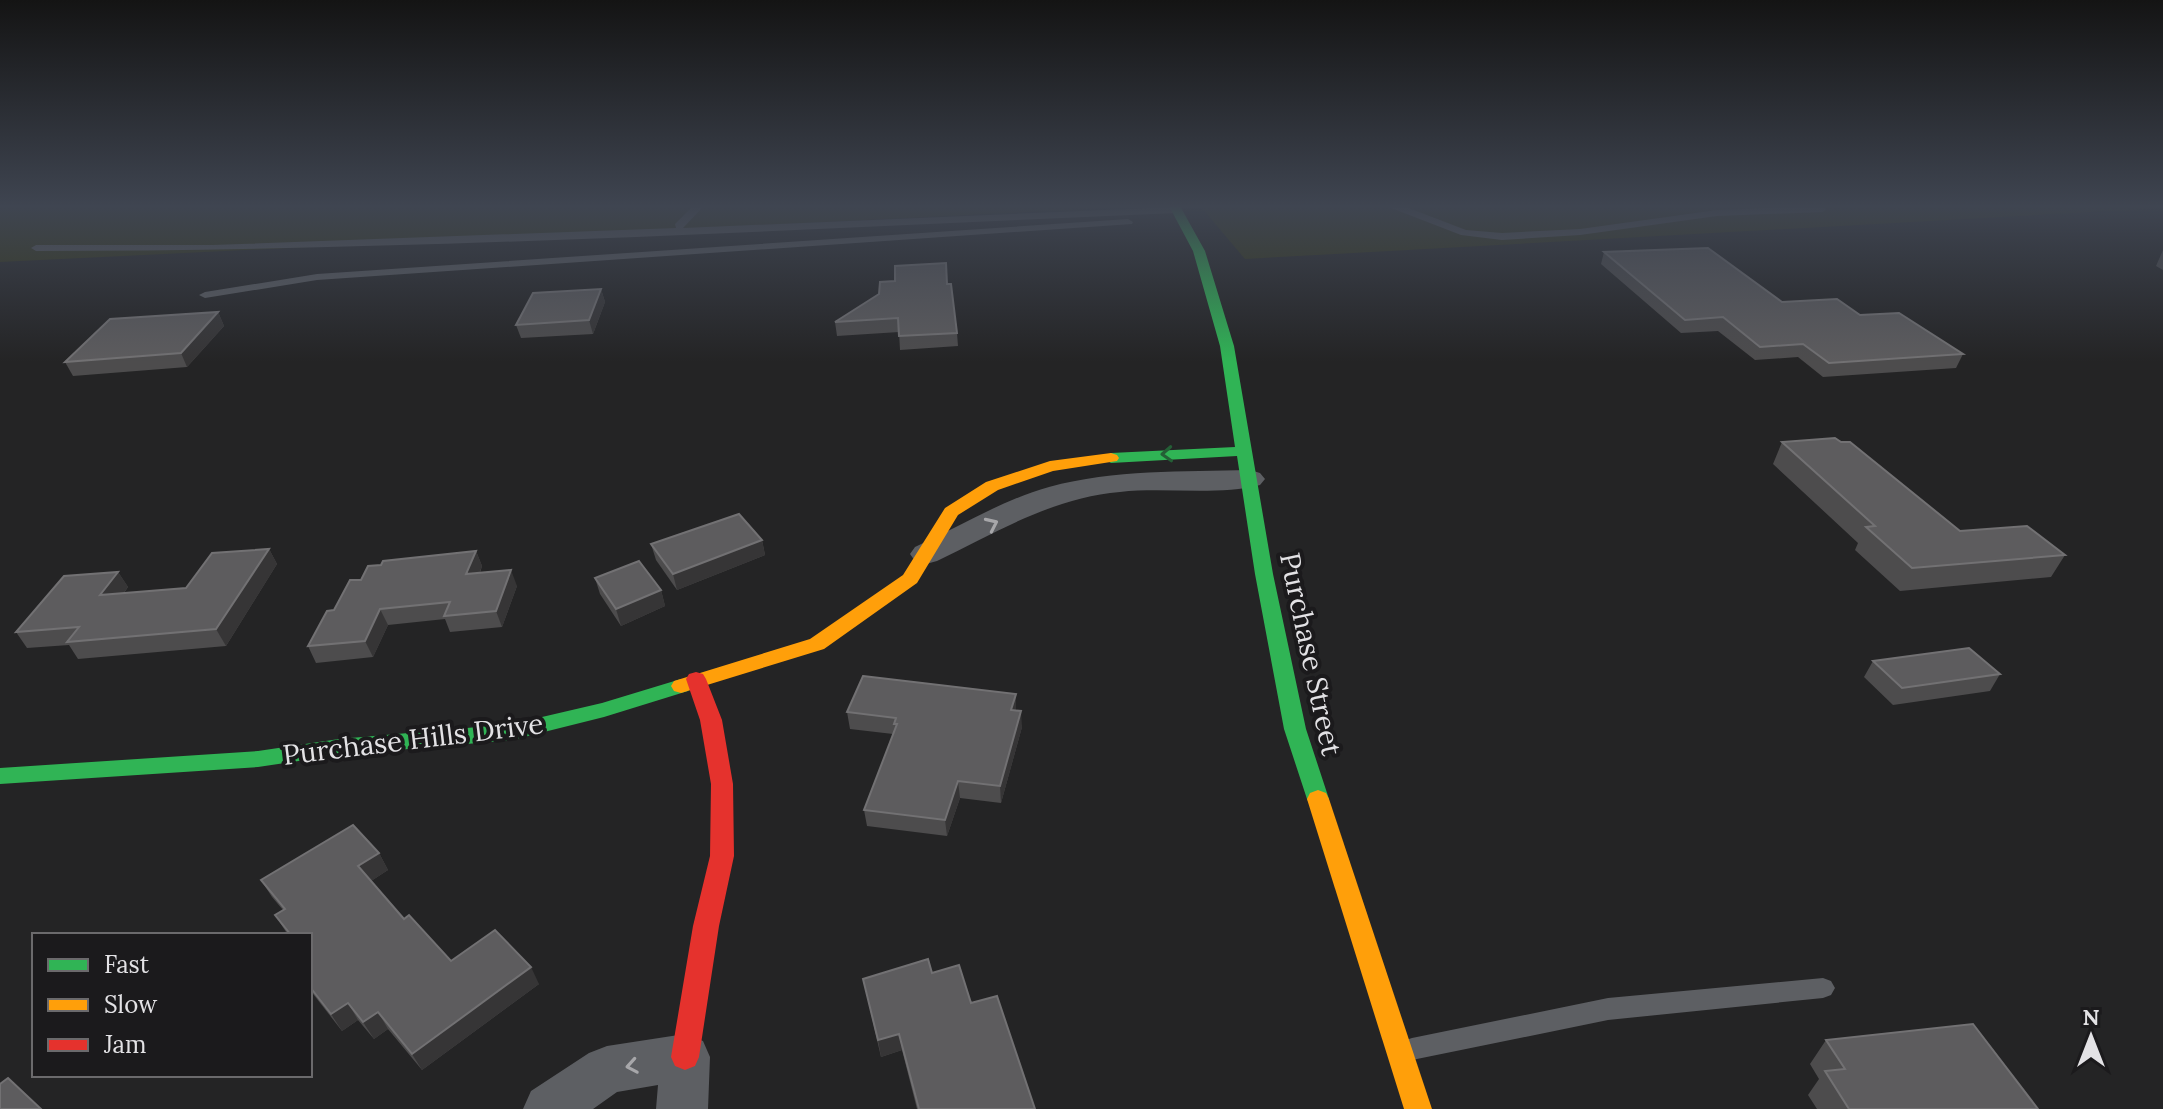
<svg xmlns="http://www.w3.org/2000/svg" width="2163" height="1109" font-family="Lora,serif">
<rect width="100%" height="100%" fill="#242425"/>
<!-- green -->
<g fill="#343615">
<path d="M 0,206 L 1151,206 L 0,262 Z"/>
<path d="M 1200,206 L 2163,206 L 2163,208 L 1245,259 Z"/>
</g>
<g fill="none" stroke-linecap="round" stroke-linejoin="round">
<!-- lane -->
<g fill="#5d5f63" fill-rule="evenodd">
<path d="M 693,206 L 704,206 L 683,228 L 1176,207 L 1181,210 L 1176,213 C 796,229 416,251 36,251 L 31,248 L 36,245 L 212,245 L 676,228 L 675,224 Z"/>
<path d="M 1386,206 L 1406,207 L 1466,230 L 1502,233 L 1580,229 L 1717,210 L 1815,206 L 1827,209 L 1822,212 L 1717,216 L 1580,235 L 1502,240 L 1461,235 Z"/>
<path d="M 1128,219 L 1133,222 L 1132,224 L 317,280 L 205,298 L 199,295 L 205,292 L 317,274 Z"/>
<path d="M 1823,978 L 1831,981 L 1835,988 L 1831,995 L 1823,998 L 1608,1020 L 1412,1060 L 1403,1057 L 1400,1049 L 1403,1041 L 1412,1038 L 1608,998 Z"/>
</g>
<!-- street -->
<g fill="#5d5f63" fill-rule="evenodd">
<path d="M 1250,470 L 1260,473 L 1265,479 L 1260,485 C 1218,496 1164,487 1120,492 C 1052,498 997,532 937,561 L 926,564 L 915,561 L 910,554 L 915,547 C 959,527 1002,500 1049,487 C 1115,469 1182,472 1250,470 Z"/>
<path d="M 685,1034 L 703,1041 L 710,1057 L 708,1109 L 656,1109 L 658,1085 L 617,1092 L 593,1109 L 523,1109 L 531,1091 L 589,1053 L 607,1046 Z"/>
</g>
<!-- fast -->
<g fill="#30b455" fill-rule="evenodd">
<path d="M 1169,206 L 1180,206 L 1205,251 L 1234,346 L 1273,574 L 1306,729 L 1329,799 L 1326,805 L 1318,808 L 1310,805 L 1307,799 L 1284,729 L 1255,574 L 1237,456 L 1111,463 L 1103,458 L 1111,453 L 1235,447 L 1220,346 L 1193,251 Z"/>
<path d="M 681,679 L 688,681 L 691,686 L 688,691 L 604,717 L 512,740 L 339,755 L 258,767 L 0,784 L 0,768 L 258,751 L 339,739 L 512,724 L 602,703 Z"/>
</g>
<!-- slow -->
<g fill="#ff9f0a" fill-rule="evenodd">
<path d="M 1111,453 L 1117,455 L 1119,458 L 1117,461 L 1053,471 L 998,490 L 958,515 L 917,583 L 824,649 L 681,693 L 674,691 L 671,686 L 674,681 L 810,639 L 903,575 L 945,508 L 986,482 L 1050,461 Z"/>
<path d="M 1318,790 L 1326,793 L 1329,799 L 1432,1109 L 1404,1109 L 1307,799 L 1310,793 Z"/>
</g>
<!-- jam -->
<path fill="#e5322d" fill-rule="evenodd" d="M 696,672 L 703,674 L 706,679 L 722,720 L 733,784 L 734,856 L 719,926 L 699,1057 L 695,1066 L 685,1070 L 675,1066 L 671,1057 L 693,926 L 710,856 L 711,784 L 700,720 L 686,679 L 689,674 Z"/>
</g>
<!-- wall -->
<g fill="#4d4c4d">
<path d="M 2163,250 L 2163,270 L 2156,266 Z"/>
<path d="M 1604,252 L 1782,302 L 1860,315 L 1963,354 L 1956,368 L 1823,377 L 1798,357 L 1755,360 L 1718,331 L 1681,333 L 1601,264 Z"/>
<path d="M 947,284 L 957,333 L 958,346 L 900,350 L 899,332 L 837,336 L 835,322 Z"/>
<path d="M 601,289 L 605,302 L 593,334 L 521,338 L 516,325 Z"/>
<path d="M 218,312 L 224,326 L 187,367 L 73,376 L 65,362 Z"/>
<path d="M 1782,442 L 1960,531 L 2065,555 L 2051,577 L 1900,591 L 1855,550 L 1858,543 L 1773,464 Z"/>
<path d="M 762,540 L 765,555 L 677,590 L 656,560 L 651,544 Z"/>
<path d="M 269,549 L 277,564 L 226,646 L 78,659 L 69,645 L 27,648 L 16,632 L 118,572 L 128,587 L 124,593 L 186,588 Z"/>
<path d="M 476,551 L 482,566 L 480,573 L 517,586 L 502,627 L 450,632 L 445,619 L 388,625 L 373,657 L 316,663 L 308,646 L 334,610 L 361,580 Z"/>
<path d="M 595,578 L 661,590 L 665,606 L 621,626 L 600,594 Z"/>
<path d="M 1873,661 L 2000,674 L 1990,691 L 1893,705 L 1864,677 Z"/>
<path d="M 1016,710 L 1022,727 L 1001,803 L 960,798 L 947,836 L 867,826 L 864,810 L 893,734 L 850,729 L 847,712 Z"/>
<path d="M 379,853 L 388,870 L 371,881 L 404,919 L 451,961 L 539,984 L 422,1070 L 388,1029 L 374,1039 L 358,1020 L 342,1031 L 310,990 L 310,935 L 288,935 L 275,915 L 283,910 L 272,897 L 261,880 Z"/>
<path d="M 932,973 L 971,1003 L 1035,1109 L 917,1109 L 902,1050 L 881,1057 L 863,979 Z"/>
<path d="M 1826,1040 L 2038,1109 L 1817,1109 L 1808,1095 L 1819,1079 L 1810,1064 Z"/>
</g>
<!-- shaded-wall -->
<g fill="#363536">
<path d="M 601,289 L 605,302 L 593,334 L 589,320 Z"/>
<path d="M 218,312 L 224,326 L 187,367 L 181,353 Z"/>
<path d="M 762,540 L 765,555 L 677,590 L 673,574 Z"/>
<path d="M 269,549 L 277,564 L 226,646 L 216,629 Z"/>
<path d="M 476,551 L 482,566 L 473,590 L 466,574 Z"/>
<path d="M 511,570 L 517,586 L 502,627 L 496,611 Z"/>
<path d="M 118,572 L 128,587 L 110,611 L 100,595 Z"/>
<path d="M 661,590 L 665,606 L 621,626 L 616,609 Z"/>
<path d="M 380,609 L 388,625 L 373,657 L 365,641 Z"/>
<path d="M 1016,694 L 1016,710 L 1011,710 Z"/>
<path d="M 1021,711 L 1022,727 L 1001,803 L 1000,786 Z"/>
<path d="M 958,781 L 960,798 L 947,836 L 945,820 Z"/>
<path d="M 379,853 L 388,870 L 368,883 L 358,866 Z"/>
<path d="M 531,967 L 539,984 L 422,1070 L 412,1054 Z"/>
<path d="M 348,1003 L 358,1020 L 342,1031 L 331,1014 Z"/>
<path d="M 378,1012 L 388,1029 L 374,1039 L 363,1022 Z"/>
<path d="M 899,1034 L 902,1050 L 881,1057 L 878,1040 Z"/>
</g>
<!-- building -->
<g fill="#5d5c5e" stroke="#727173" stroke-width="2">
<path d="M 1708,248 L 1782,302 L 1837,299 L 1860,315 L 1899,313 L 1963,354 L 1829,363 L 1803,344 L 1760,347 L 1723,317 L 1685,320 L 1604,252 Z"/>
<path d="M 946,263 L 947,284 L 951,284 L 957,333 L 899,336 L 898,318 L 835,322 L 879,294 L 880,282 L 895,281 L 895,266 Z"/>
<path d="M 601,289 L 589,320 L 516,325 L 533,293 Z"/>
<path d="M 218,312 L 181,353 L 65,362 L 110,319 Z"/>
<path d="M 1835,438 L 1841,442 L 1850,442 L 1960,531 L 2027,526 L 2065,555 L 1912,568 L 1866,527 L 1875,526 L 1782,442 Z"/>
<path d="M 739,514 L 762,540 L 673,574 L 651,544 Z"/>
<path d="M 269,549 L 216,629 L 67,642 L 79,627 L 16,632 L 64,576 L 118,572 L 100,595 L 186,588 L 212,553 Z"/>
<path d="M 476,551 L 466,574 L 511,570 L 496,611 L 444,616 L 450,602 L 380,609 L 365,641 L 308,646 L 327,611 L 334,610 L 350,580 L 361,580 L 368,566 L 381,565 L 383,561 Z"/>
<path d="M 639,561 L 661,590 L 616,609 L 595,578 Z"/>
<path d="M 1969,648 L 2000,674 L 1902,688 L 1873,661 Z"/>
<path d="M 863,676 L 1016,694 L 1011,710 L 1021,711 L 1000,786 L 958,781 L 945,820 L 864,810 L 897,724 L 894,724 L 896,718 L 847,712 Z"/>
<path d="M 353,825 L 379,853 L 358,866 L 404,919 L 409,915 L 451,961 L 495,930 L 531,967 L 412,1054 L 378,1012 L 363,1022 L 348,1003 L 331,1014 L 310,987 L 310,935 L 291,935 L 275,915 L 285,909 L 261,880 Z"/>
<path d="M 928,959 L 932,973 L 959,965 L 971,1003 L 997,996 L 1035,1109 L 919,1109 L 899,1034 L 878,1040 L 863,979 Z"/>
<path d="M 1973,1024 L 2038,1109 L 1849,1109 L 1825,1071 L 1845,1069 L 1826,1040 Z"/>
<path d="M 8,1078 L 41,1109 L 0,1109 L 0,1084 Z"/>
</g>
<!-- one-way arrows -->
<defs><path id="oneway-chevron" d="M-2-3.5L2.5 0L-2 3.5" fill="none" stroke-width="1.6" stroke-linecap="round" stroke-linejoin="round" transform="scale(2)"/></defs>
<use stroke="#245f36" href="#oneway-chevron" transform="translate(1167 454) rotate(177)"/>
<g stroke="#a7a7aa">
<use href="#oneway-chevron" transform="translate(992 524) rotate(-25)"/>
<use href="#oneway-chevron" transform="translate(632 1066) rotate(170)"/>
</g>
<!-- sky -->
<linearGradient id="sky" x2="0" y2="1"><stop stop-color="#141414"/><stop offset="0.57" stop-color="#3f4551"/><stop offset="1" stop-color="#3f4551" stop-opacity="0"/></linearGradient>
<rect width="2163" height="362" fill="url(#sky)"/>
<g text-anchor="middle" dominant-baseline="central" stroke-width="8" stroke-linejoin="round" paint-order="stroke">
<!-- street labels -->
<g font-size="28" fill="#e3e2e5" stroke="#1b1a1c">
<text transform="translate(1311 654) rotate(78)">Purchase Street</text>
<text transform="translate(413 739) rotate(-7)">Purchase Hills Drive</text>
</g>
</g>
<!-- legend -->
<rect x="32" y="933" width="280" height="144" fill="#1b1a1c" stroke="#6b6a6c" stroke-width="2"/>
<rect x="48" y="959" width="40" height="12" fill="#30b455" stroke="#6b6a6c" stroke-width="2"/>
<text x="104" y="973" font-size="24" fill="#e3e2e5">Fast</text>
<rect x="48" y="999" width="40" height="12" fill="#ff9f0a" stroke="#6b6a6c" stroke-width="2"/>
<text x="104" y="1013" font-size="24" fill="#e3e2e5">Slow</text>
<rect x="48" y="1039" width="40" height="12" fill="#e5322d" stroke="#6b6a6c" stroke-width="2"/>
<text x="104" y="1053" font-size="24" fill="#e3e2e5">Jam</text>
<!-- north arrow -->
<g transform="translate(2091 1037)" stroke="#1b1a1c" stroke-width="6" paint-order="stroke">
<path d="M0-6L14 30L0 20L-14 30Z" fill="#e3e2e5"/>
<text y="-12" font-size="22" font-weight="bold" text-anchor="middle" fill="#e3e2e5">N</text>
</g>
</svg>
